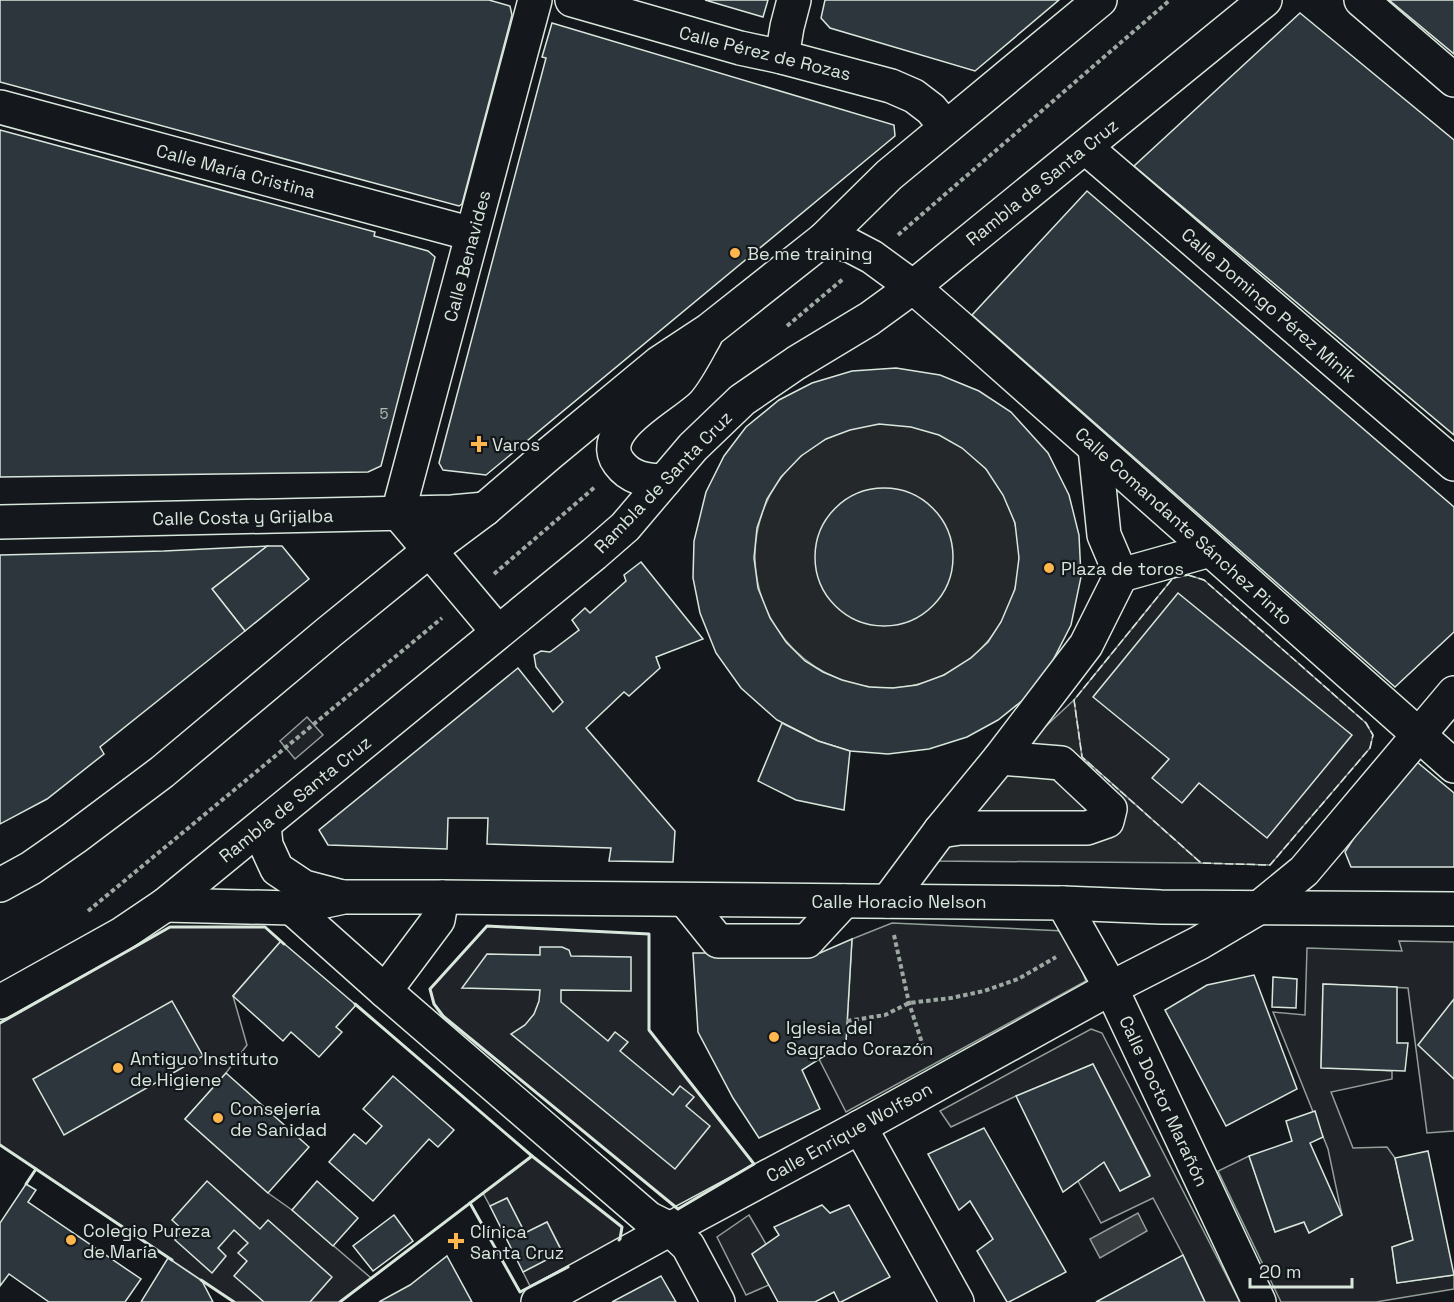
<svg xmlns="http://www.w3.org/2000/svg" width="1454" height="1302" font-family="'Space Grotesk',sans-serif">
<rect width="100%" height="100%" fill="#14181c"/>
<!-- green -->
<g fill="#202428" stroke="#939e99" stroke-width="1.5">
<path d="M 1188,575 L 1204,580 L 1366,723 L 1373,735 L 1370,748 L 1270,865 L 1201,863 L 1082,757 L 1074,700 L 1173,578 Z"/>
<path d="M 307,717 L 323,735 L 295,759 L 280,741 Z"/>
<path d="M 892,923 L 1064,931 L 1072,946 L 1086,981 L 846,1112 L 819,1059 L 846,1042 L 852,939 Z"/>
<path d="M 487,926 L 649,934 L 649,1030 L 754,1164 L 678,1209 L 443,1016 L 434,1004 L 430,989 Z"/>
<path d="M 170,927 L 265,927 L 281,941 L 233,996 L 247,1045 L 226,1073 L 185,1119 L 268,1193 L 292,1210 L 371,1278 L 340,1302 L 234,1302 L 0,1145 L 0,1023 Z"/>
<path d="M 1399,941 L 1454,942 L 1454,1131 L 1427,1133 L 1408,988 L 1323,984 L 1321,1067 L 1392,1071 L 1392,1079 L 1331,1092 L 1353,1148 L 1387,1147 L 1395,1158 L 1413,1240 L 1392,1247 L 1397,1283 L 1454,1275 L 1454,1289 L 1376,1302 L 1281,1302 L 1218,1171 L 1249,1156 L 1275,1232 L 1304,1222 L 1309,1233 L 1342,1215 L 1328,1149 L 1273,1012 L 1305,1015 L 1307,948 L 1402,951 Z"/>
<path d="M 1091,1029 L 1102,1033 L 1240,1302 L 1205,1302 L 1183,1255 L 1153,1198 L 1101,1223 L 1078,1181 L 1104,1162 L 1120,1191 L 1150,1175 L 1093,1064 L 1016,1096 L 951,1127 L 940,1111 Z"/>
<path d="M 532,1156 L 622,1227 L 620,1239 L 530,1286 L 523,1272 L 562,1251 L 547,1222 L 525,1233 L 507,1198 L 490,1206 L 483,1193 Z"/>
<path d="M 749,1215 L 766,1244 L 752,1254 L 769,1285 L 746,1295 L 717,1237 Z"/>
</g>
<!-- parking -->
<g fill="#24282b" stroke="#939e99" stroke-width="1.5">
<circle cx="887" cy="556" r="132"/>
<path d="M 1074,700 L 1082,757 L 1201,863 L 933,861 L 1019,751 Z"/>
</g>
<!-- water -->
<path fill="#363b3e" stroke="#939e99" stroke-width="1.5" d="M 1138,1213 L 1147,1231 L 1100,1258 L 1090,1239 Z"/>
<!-- building -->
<g fill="#2c363c" stroke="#d8e6dc" stroke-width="1.5" fill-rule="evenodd">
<path d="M 0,0 L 489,0 L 510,6 L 512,15 L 462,204 L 459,206 L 0,82 Z"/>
<path d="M 705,0 L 768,0 L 763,17 Z"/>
<path d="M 825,0 L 1059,0 L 975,71 L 830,28 L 821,18 Z"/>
<path d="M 1389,0 L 1454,0 L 1454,54 Z"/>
<path d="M 1300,13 L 1454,140 L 1454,435 L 1134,166 Z"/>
<path d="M 552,23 L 894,125 L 895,136 L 486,475 L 443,470 L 439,463 L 546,58 L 542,57 Z"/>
<path d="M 0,130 L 375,232 L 374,236 L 428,251 L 435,257 L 381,466 L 368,472 L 0,477 Z"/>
<path d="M 1087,191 L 1454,507 L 1454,632 L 1395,687 L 972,315 Z"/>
<path d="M 896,368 L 940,375 L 979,391 L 1011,412 L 1048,453 L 1069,495 L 1079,535 L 1081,577 L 1071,625 L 1050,666 L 1023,700 L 998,720 L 967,737 L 929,749 L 888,754 L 850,751 L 818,741 L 777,720 L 741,688 L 716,653 L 700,613 L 693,578 L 694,541 L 706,492 L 724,456 L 746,427 L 779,400 L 812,383 L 852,371 ZM 879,424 L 911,427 L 939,435 L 962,448 L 986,469 L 1003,495 L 1015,523 L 1019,558 L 1015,589 L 1001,622 L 988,642 L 971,658 L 944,675 L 917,685 L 893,688 L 869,687 L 842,680 L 823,672 L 805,661 L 786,642 L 770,618 L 758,588 L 754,558 L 757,528 L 767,499 L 781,477 L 801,456 L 826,439 L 850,430 Z"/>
<circle cx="884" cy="557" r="69"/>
<path d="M 267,546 L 282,546 L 309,579 L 245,631 L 212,589 Z"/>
<path d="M 267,546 L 212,589 L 245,631 L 100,747 L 104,754 L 47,799 L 0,824 L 0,555 L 164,551 Z"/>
<path d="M 641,562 L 703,639 L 656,657 L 660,668 L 629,696 L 624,692 L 586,728 L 675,831 L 673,862 L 609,861 L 611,848 L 487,844 L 488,818 L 448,818 L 447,849 L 328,845 L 319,830 L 518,668 L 553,712 L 563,702 L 536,667 L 534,655 L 541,651 L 550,652 L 579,630 L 572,620 L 585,608 L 590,613 L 626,581 L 624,575 Z"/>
<path d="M 1178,593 L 1352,735 L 1267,838 L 1199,783 L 1182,803 L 1152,778 L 1169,759 L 1093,697 Z"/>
<path d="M 782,723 L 818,741 L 850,751 L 844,810 L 796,800 L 758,781 Z"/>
<path d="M 1417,762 L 1454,793 L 1454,867 L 1351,867 L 1345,852 L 1373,808 Z"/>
<path d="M 852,939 L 846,1042 L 802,1070 L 820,1109 L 759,1138 L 733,1098 L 698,1032 L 693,953 L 820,953 Z"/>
<path d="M 281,941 L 356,1005 L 336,1027 L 342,1032 L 319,1057 L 291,1032 L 283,1041 L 233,996 Z"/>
<path d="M 540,947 L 562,947 L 569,950 L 571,956 L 631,957 L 631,991 L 561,990 L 561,1002 L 608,1041 L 615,1032 L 628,1042 L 620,1051 L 673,1095 L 680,1086 L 694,1097 L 686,1106 L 710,1126 L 675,1169 L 511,1034 L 525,1025 L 534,1014 L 539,1001 L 540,990 L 462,988 L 487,954 L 540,955 Z"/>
<path d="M 1254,975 L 1297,1089 L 1226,1126 L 1165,1010 L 1207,985 Z"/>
<path d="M 1273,977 L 1297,979 L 1296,1008 L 1272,1007 Z"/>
<path d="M 1323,984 L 1397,987 L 1397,1043 L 1408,1043 L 1405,1071 L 1321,1068 Z"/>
<path d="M 1454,999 L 1454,1079 L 1418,1045 Z"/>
<path d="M 172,1001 L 203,1056 L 64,1135 L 33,1079 Z"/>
<path d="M 1093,1064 L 1150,1176 L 1120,1191 L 1104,1162 L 1063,1192 L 1016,1096 Z"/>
<path d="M 226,1073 L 309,1147 L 268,1193 L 185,1119 Z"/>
<path d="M 393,1076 L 454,1130 L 438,1147 L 429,1139 L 373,1201 L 329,1162 L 354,1134 L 366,1144 L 382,1126 L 363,1109 Z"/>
<path d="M 1315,1111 L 1323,1137 L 1310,1143 L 1342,1215 L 1309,1233 L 1304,1222 L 1275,1232 L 1249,1156 L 1292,1141 L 1286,1121 Z"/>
<path d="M 984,1128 L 1066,1272 L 1009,1302 L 1007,1302 L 977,1251 L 993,1239 L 970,1201 L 959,1210 L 928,1154 Z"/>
<path d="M 1428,1151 L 1454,1275 L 1397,1283 L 1392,1247 L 1413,1240 L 1395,1158 Z"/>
<path d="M 207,1181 L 260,1229 L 268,1220 L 332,1277 L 310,1302 L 264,1302 L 234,1276 L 247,1261 L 238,1253 L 248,1243 L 234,1230 L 218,1248 L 226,1256 L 212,1273 L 175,1240 L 183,1230 L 172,1220 Z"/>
<path d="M 317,1181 L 358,1218 L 333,1246 L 292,1210 Z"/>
<path d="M 26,1184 L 36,1190 L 28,1202 L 141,1279 L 125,1302 L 49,1302 L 9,1274 L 0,1286 L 0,1223 Z"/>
<path d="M 507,1198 L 525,1233 L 547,1222 L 562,1252 L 523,1272 L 490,1206 Z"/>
<path d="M 822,1205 L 830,1213 L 849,1205 L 890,1277 L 841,1302 L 839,1302 L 834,1292 L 815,1302 L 778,1302 L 752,1254 L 779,1235 L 774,1227 Z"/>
<path d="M 394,1215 L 413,1241 L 373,1271 L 353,1246 Z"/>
<path d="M 1183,1255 L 1205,1302 L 1096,1302 Z"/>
<path d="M 447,1256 L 472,1302 L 379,1302 L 410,1285 Z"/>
<path d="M 168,1258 L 202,1281 L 213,1302 L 141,1302 Z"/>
<path d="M 661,1276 L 676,1302 L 612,1302 Z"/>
</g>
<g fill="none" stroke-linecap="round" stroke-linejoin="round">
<!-- minor casing -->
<g stroke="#d8e6dc" stroke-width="36">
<g id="minor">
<path d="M 572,0 L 740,48 L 782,57 L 891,86 L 914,96 L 931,109 L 946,127"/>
<path d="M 1361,0 L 1454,80"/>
<path d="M 782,57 L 787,27 L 794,0"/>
<path d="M 0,107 L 472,234"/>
<path d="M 1085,147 L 1454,464"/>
<path d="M 824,239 L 851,246 L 872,257 L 913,287 L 958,326 L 1454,766"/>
<path d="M 1095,448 L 1104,535 L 1121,575 L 1210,550"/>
<path d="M 0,522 L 452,512 L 485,509"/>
<path d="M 498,632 L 398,513 L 535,0"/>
<path d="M 264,825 L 266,845 L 277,869 L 304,887 L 342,897"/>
<path d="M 940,831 L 960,828 L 1087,828 L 1107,821 L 1110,809 L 1061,763 L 1000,758"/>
<path d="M 685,900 L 718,941 L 807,941 L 844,901"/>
<path d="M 888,901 L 940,831 L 1000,758 L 1086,645 L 1121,575"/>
<path d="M 1063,903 L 1111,988 L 1259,1302"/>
<path d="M 165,905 L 292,908 L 344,897 L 442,897 L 1063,903 L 1161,907 L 1454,909"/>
<path d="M 292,908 L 385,991 L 648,1218 L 670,1229 L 688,1246 L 718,1302"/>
<path d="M 385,991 L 438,920 L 442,897"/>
<path d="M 860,1127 L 957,1302"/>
<path d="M 538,1302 L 670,1229 L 860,1127 L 1111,988 L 1199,943 L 1260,907 L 1304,871 L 1454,693"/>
</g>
</g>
<!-- major casing -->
<g stroke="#d8e6dc" stroke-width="36">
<g id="major">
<path d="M 664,481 C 646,481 630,478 619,463 C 595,431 659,399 678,381 C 687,371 698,349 705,337"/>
<path d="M 0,885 L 31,868 L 74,838 L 162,772 L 328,633 L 430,550 L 485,509 L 549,454 L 659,363 L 709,330 L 824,239 L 889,175 L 1100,0"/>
<path d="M 0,1002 L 122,934 L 165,905 L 594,554 L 625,527 L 693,447 L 742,400 L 796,363 L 869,319 L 913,287 L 1265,0"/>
</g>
</g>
<!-- path -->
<g stroke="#9da8a2" stroke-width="4" stroke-dasharray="4.5 3" stroke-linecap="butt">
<path d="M 898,235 L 1170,0"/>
<path d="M 787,326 L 843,279"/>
<path d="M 494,574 L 595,487"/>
<path d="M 88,911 L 442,618"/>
<path d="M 894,935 L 909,1003 L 925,1052"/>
<path d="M 847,1021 L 885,1015 L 909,1003 L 951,998 L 984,991 L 1018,979 L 1056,957"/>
</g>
<!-- minor -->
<use href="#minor" stroke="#14181c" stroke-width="33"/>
<!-- major -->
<use href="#major" stroke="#14181c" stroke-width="33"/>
<!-- fence -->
<path stroke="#d8e6dc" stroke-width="1.5" stroke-dasharray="8 3" stroke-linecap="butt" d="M 1188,575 L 1204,580 L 1366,723 L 1373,735 L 1370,748 L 1270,865 L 1201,863 L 1082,757 L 1074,700 L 1173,578 Z"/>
<!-- wall -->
<g stroke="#d8e6dc" stroke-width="3">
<path d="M 487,926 L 649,934 L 649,1030 L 754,1164 L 678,1209 L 443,1016 L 434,1004 L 430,989 Z"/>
<path d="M 0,1023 L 170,927 L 265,927 L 284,944"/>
<path d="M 0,1145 L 172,1260"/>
<path d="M 532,1156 L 622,1227 L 620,1239 L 619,1240"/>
<path d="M 26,1184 L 36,1169"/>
<path d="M 470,1203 L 520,1292 L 568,1267"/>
<path d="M 201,1280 L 234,1302"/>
<path d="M 340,1302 L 532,1156 L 355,1004"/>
</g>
</g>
<!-- markers -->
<g fill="#ffb74d" stroke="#14181c" stroke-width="2">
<circle cx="735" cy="253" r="6"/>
<path d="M476 435h6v6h6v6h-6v6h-6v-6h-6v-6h6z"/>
<circle cx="1049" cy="568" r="6"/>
<circle cx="774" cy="1037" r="6"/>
<circle cx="118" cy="1068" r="6"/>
<circle cx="218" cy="1118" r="6"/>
<circle cx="71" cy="1240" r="6"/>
<path d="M453 1232h6v6h6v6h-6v6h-6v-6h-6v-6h6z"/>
</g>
<g text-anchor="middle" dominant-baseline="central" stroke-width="4.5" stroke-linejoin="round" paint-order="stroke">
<!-- number labels -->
<g font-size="15" fill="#adbab4">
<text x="384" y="413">5</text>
</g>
<!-- street labels -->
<g font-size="18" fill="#d8e6dc" stroke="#14181c">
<text transform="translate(765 53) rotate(14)">Calle Pérez de Rozas</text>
<text transform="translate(236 171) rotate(15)">Calle María Cristina</text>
<text transform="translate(1042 182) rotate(-39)">Rambla de Santa Cruz</text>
<text transform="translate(467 256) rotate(-75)">Calle Benavides</text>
<text transform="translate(1269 305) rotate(41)">Calle Domingo Pérez Minik</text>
<text transform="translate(663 482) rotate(-46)">Rambla de Santa Cruz</text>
<text transform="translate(243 517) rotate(-1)">Calle Costa y Grijalba</text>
<text transform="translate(1184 526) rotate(42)">Calle Comandante Sánchez Pinto</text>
<text transform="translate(295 799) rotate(-39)">Rambla de Santa Cruz</text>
<text x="899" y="901">Calle Horacio Nelson</text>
<text transform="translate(1164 1101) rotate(65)">Calle Doctor Marañón</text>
<text transform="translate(849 1132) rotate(-29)">Calle Enrique Wolfson</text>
</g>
<!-- poi labels -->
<g font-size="18" fill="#d8e6dc" stroke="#14181c" text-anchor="start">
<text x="747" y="253">Be me training</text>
<text x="492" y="444">Varos</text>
<text x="1061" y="568">Plaza de toros</text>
<text x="786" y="1027">Iglesia del<tspan x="786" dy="21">Sagrado Corazón</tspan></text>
<text x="130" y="1058">Antiguo Instituto<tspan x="130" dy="21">de Higiene</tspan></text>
<text x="230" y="1108">Consejería<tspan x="230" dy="21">de Sanidad</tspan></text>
<text x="83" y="1230">Colegio Pureza<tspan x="83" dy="21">de María</tspan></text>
<text x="470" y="1231">Clínica<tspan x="470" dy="21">Santa Cruz</tspan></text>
</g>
</g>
<!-- scale -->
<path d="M1250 1278v9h102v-9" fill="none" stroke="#d8e6dc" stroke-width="3"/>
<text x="1259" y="1278" font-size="18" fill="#d8e6dc" stroke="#14181c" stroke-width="4.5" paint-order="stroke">20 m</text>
</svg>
